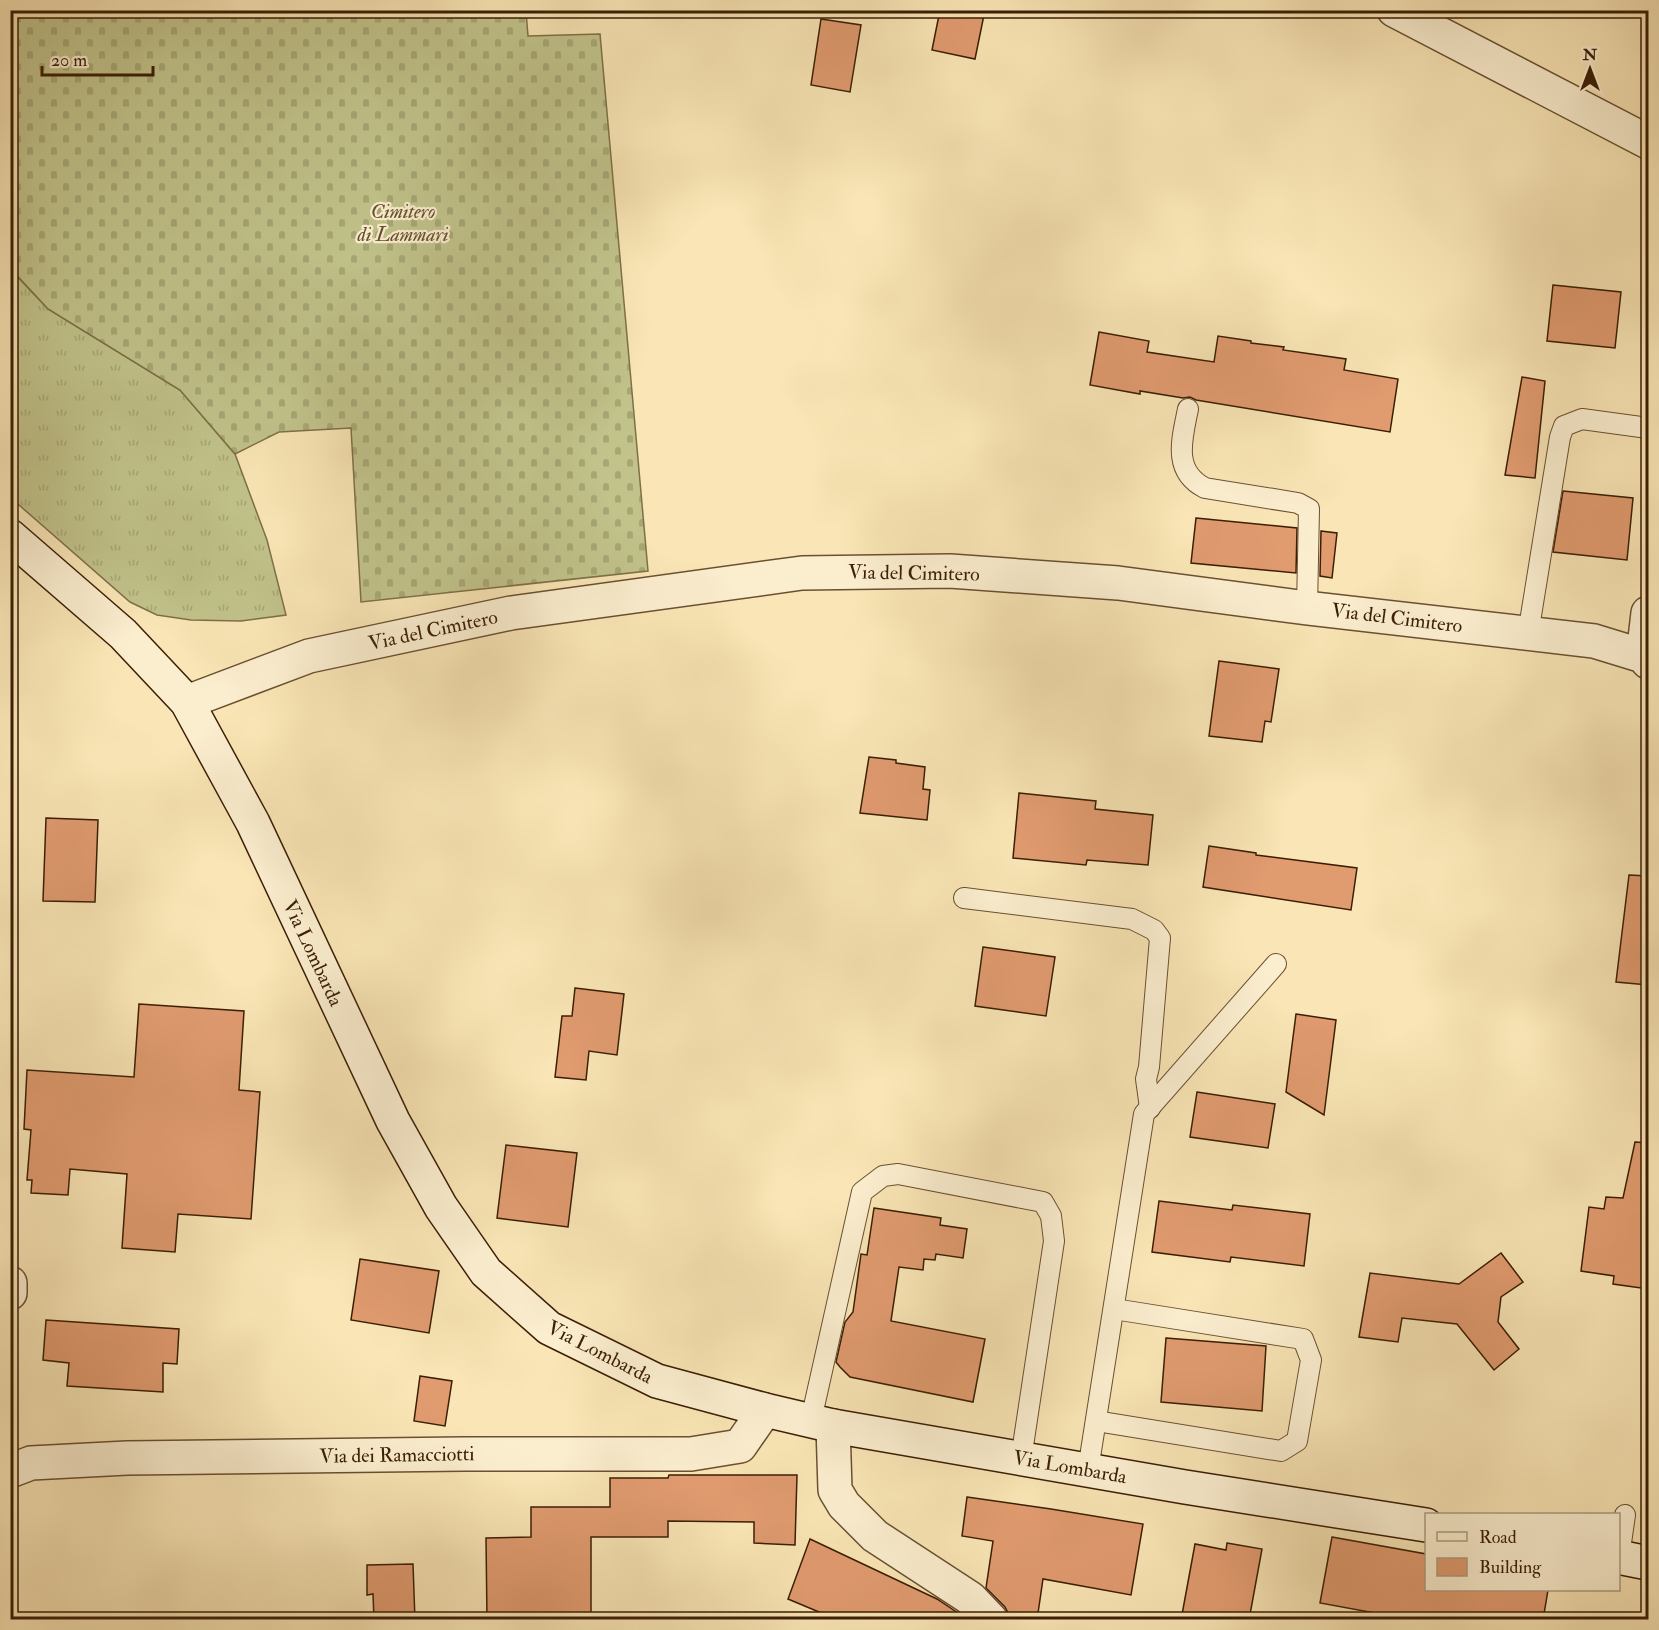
<svg xmlns="http://www.w3.org/2000/svg" width="1659" height="1630" font-family="'IM FELL Double Pica',serif">
<defs>
<pattern id="grass-tufts" width="24" height="20" patternUnits="userSpaceOnUse" patternTransform="scale(1.5)"><rect width="24" height="20" fill="#c1c38b"/><path d="M3 7l-1-3M5 7V3M7 7l1-3M15 17l-1-3M17 17v-4M19 17l1-3" fill="none" stroke="#a7a776"/></pattern>
<pattern id="cemetery-stones" width="16" height="16" patternUnits="userSpaceOnUse" patternTransform="scale(1.5)"><rect width="16" height="16" fill="#c1c38b"/><path d="M2 7V4a2 2 0 0 1 4 0v3zM10 15v-3a2 2 0 0 1 4 0v3z" fill="#a7a776"/></pattern>
</defs>
<rect width="100%" height="100%" fill="#f9e5b5"/>
<filter id="stains"><feTurbulence type="fractalNoise" baseFrequency=".00333" numOctaves="4"/><feColorMatrix values="0 0 0 0 .2 0 0 0 0 .09 0 0 0 0 .02 0 0 0 .5 -.17"/></filter>
<radialGradient id="worn" r=".72"><stop offset=".6" stop-color="#630" stop-opacity="0"/><stop offset="1" stop-color="#630" stop-opacity=".3"/></radialGradient>
<!-- grass -->
<path fill="url(#grass-tufts)" stroke="#7e7048" stroke-width="1.5" d="M 10,269 L 48,309 L 180,390 L 235,454 L 267,540 L 286,615 L 241,621 L 191,620 L 157,615 L 130,602 L 11,498 Z"/>
<!-- cemetery -->
<path fill="url(#cemetery-stones)" stroke="#7e7048" stroke-width="1.5" d="M 526,11 L 528,36 L 600,34 L 648,571 L 361,602 L 351,428 L 279,432 L 235,454 L 180,390 L 48,309 L 11,269 L 11,11 Z"/>
<!-- building -->
<g fill="#e09b6f" stroke="#3b1e05" stroke-width="1.5">
<path d="M 940,10 L 985,10 L 975,59 L 932,50 Z"/>
<path d="M 821,19 L 861,25 L 850,92 L 811,85 Z"/>
<path d="M 1553,285 L 1621,292 L 1615,348 L 1547,341 Z"/>
<path d="M 1099,332 L 1149,341 L 1147,352 L 1214,362 L 1218,336 L 1251,341 L 1251,343 L 1284,347 L 1283,350 L 1346,359 L 1344,370 L 1398,379 L 1390,432 L 1196,400 L 1190,397 L 1183,398 L 1140,391 L 1140,394 L 1090,385 Z"/>
<path d="M 1522,377 L 1545,381 L 1535,478 L 1505,475 Z"/>
<path d="M 1563,491 L 1633,498 L 1627,560 L 1553,552 Z"/>
<path d="M 1196,518 L 1297,528 L 1296,573 L 1191,563 Z"/>
<path d="M 1321,531 L 1337,533 L 1332,578 L 1320,576 Z"/>
<path d="M 1219,661 L 1279,669 L 1271,722 L 1265,721 L 1262,742 L 1209,736 Z"/>
<path d="M 869,757 L 896,760 L 896,763 L 925,767 L 923,789 L 930,790 L 927,820 L 860,813 Z"/>
<path d="M 1019,793 L 1096,801 L 1095,809 L 1153,815 L 1148,865 L 1087,860 L 1086,865 L 1013,858 Z"/>
<path d="M 46,818 L 98,820 L 95,902 L 43,901 Z"/>
<path d="M 1209,846 L 1256,853 L 1256,855 L 1357,868 L 1351,910 L 1203,887 Z"/>
<path d="M 1629,875 L 1648,876 L 1648,985 L 1616,982 Z"/>
<path d="M 983,947 L 1055,957 L 1046,1016 L 975,1006 Z"/>
<path d="M 575,988 L 624,994 L 617,1055 L 589,1051 L 586,1080 L 555,1077 L 562,1016 L 572,1016 Z"/>
<path d="M 139,1004 L 244,1011 L 239,1090 L 260,1092 L 251,1219 L 178,1214 L 175,1252 L 122,1248 L 127,1174 L 70,1169 L 68,1195 L 31,1193 L 32,1180 L 27,1180 L 31,1130 L 24,1129 L 27,1070 L 134,1077 Z"/>
<path d="M 1296,1014 L 1336,1020 L 1324,1115 L 1286,1092 Z"/>
<path d="M 1197,1092 L 1275,1104 L 1268,1148 L 1190,1137 Z"/>
<path d="M 1635,1142 L 1648,1143 L 1648,1289 L 1613,1284 L 1614,1276 L 1581,1271 L 1589,1207 L 1604,1209 L 1606,1197 L 1623,1198 Z"/>
<path d="M 506,1145 L 577,1153 L 568,1227 L 497,1218 Z"/>
<path d="M 1159,1201 L 1232,1210 L 1233,1205 L 1310,1214 L 1304,1266 L 1231,1257 L 1230,1262 L 1152,1252 Z"/>
<path d="M 874,1208 L 941,1218 L 940,1225 L 967,1229 L 963,1258 L 936,1254 L 935,1260 L 924,1259 L 923,1270 L 899,1267 L 891,1321 L 985,1339 L 973,1402 L 850,1377 L 840,1367 L 836,1362 L 845,1322 L 853,1312 L 861,1254 L 867,1255 Z"/>
<path d="M 1501,1253 L 1523,1282 L 1501,1297 L 1498,1322 L 1519,1349 L 1494,1370 L 1457,1324 L 1402,1318 L 1398,1342 L 1359,1337 L 1370,1273 L 1459,1284 Z"/>
<path d="M 360,1259 L 439,1271 L 429,1333 L 351,1320 Z"/>
<path d="M 46,1320 L 179,1329 L 177,1364 L 163,1363 L 163,1392 L 67,1386 L 69,1363 L 43,1360 Z"/>
<path d="M 1166,1338 L 1266,1346 L 1262,1411 L 1161,1402 Z"/>
<path d="M 420,1376 L 452,1381 L 445,1426 L 414,1421 Z"/>
<path d="M 669,1475 L 797,1475 L 795,1545 L 754,1543 L 754,1522 L 668,1521 L 668,1537 L 591,1537 L 591,1620 L 487,1620 L 486,1538 L 531,1537 L 531,1507 L 610,1507 L 610,1478 L 668,1478 Z"/>
<path d="M 967,1497 L 1051,1509 L 1143,1524 L 1131,1595 L 1043,1579 L 1037,1620 L 1009,1620 L 1009,1615 L 1005,1607 L 986,1588 L 993,1541 L 962,1536 Z"/>
<path d="M 1332,1537 L 1426,1554 L 1426,1590 L 1548,1590 L 1543,1620 L 1413,1620 L 1320,1603 Z"/>
<path d="M 810,1539 L 937,1599 L 958,1613 L 965,1620 L 838,1620 L 788,1599 Z"/>
<path d="M 1227,1543 L 1262,1549 L 1249,1620 L 1181,1620 L 1195,1544 L 1226,1550 Z"/>
<path d="M 413,1564 L 415,1620 L 374,1620 L 373,1594 L 367,1595 L 367,1565 Z"/>
</g>
<g fill="none" stroke-linecap="round" stroke-linejoin="round">
<!-- lane casing -->
<g stroke="#6a5031" stroke-width="22">
<g id="lane">
<path d="M 1188,409 C 1182,439 1172,471 1205,488 L 1298,503 L 1309,509 L 1307,608"/>
<path d="M 1528,634 L 1560,437 L 1564,426 L 1582,419 L 1648,428"/>
<path d="M 964,898 L 1132,919 L 1154,930 L 1160,938 L 1149,1067 L 1146,1079 L 1150,1108"/>
<path d="M 811,1420 L 862,1192 L 883,1176 L 898,1174 L 1043,1202 L 1051,1216 L 1054,1241 L 1021,1459"/>
<path d="M 1096,1421 L 1281,1451 L 1297,1441 L 1311,1360 L 1303,1339 L 1114,1309"/>
<path d="M 1088,1470 L 1144,1114 L 1276,964"/>
<path d="M 1619,1557 L 1625,1515"/>
</g>
</g>
<!-- street casing -->
<g stroke="#6a5031" stroke-width="36">
<g id="street">
<path d="M 1394,10 L 1648,142"/>
<path d="M 1643,656 L 1648,613"/>
<path d="M 187,702 L 309,656 L 511,613 L 802,573 L 950,571 L 1118,583 L 1307,608 L 1594,641 L 1643,656 L 1648,662"/>
<path d="M 10,1283 L 10,1293"/>
<path d="M 833,1426 L 835,1490 L 844,1505 L 875,1536 L 970,1598 L 991,1620"/>
<path d="M 10,1471 L 31,1463 L 127,1458 L 464,1454 L 691,1454 L 740,1446 L 765,1410"/>
</g>
</g>
<!-- secondary casing -->
<g stroke="#3b1e05" stroke-width="36">
<g id="secondary">
<path d="M 10,536 L 123,634 L 187,702 L 253,823 L 393,1121 L 441,1207 L 486,1272 L 549,1328 L 657,1381 L 765,1410 L 833,1426 L 1185,1487 L 1426,1525"/>
<path d="M 1618,1557 L 1648,1563"/>
</g>
</g>
<!-- lane -->
<use href="#lane" stroke="#fbeecf" stroke-width="20"/>
<!-- street -->
<use href="#street" stroke="#fbeecf" stroke-width="33"/>
<!-- secondary -->
<use href="#secondary" stroke="#fbeecf" stroke-width="33"/>
</g>
<g text-anchor="middle" dominant-baseline="central" stroke-width="4.5" stroke-linejoin="round" paint-order="stroke">
<!-- park labels -->
<g font-size="20" font-style="italic" fill="#63502d" stroke="#fbeecf">
<text x="403" y="211">Cimitero<tspan x="403" dy="23">di Lammari</tspan></text>
</g>
<!-- street labels -->
<g font-size="20" fill="#3b1e05" stroke="#fbeecf">
<text transform="translate(914 573) rotate(1)">Via del Cimitero</text>
<text transform="translate(1397 618) rotate(7)">Via del Cimitero</text>
<text transform="translate(433 630) rotate(-12)">Via del Cimitero</text>
<text transform="translate(313 953) rotate(65)">Via Lombarda</text>
<text transform="translate(600 1352) rotate(27)">Via Lombarda</text>
<text transform="translate(397 1455) rotate(-1)">Via dei Ramacciotti</text>
<text transform="translate(1070 1467) rotate(10)">Via Lombarda</text>
</g>
</g>
<!-- margin -->
<rect width="1659" height="1630" fill="none" stroke="#f9e5b5" stroke-width="36"/>
<rect x="12" y="12" width="1635" height="1606" fill="none" stroke="#3b1e05" stroke-width="3"/>
<rect x="18" y="18" width="1623" height="1594" fill="none" stroke="#3b1e05" stroke-width="1.5"/>
<!-- legend -->
<rect x="1425" y="1513" width="195" height="78" fill="#fbeecf" stroke="#ae9b7e" stroke-width="1.5"/>
<rect x="1437" y="1532" width="30" height="9" fill="#fbeecf" stroke="#ae9b7e" stroke-width="1.5"/>
<text x="1479" y="1543" font-size="18" fill="#3b1e05">Road</text>
<rect x="1437" y="1558" width="30" height="18" fill="#e09b6f" stroke="#ae9b7e" stroke-width="1.5"/>
<text x="1479" y="1573" font-size="18" fill="#3b1e05">Building</text>
<!-- north arrow -->
<g transform="translate(1590 69)" stroke="#fbeecf" stroke-width="4.5" paint-order="stroke">
<path d="M0-4.5L10 22L0 15L-10 22Z" fill="#3b1e05"/>
<text y="-9" font-size="16" font-weight="bold" text-anchor="middle" fill="#3b1e05">N</text>
</g>
<!-- scale -->
<path d="M42 66v9h111v-9" fill="none" stroke="#3b1e05" stroke-width="3"/>
<text x="51" y="66" font-size="18" fill="#3b1e05" stroke="#fbeecf" stroke-width="4.5" paint-order="stroke">20 m</text>
<rect width="100%" height="100%" filter="url(#stains)"/>
<rect width="100%" height="100%" fill="url(#worn)"/>
</svg>
